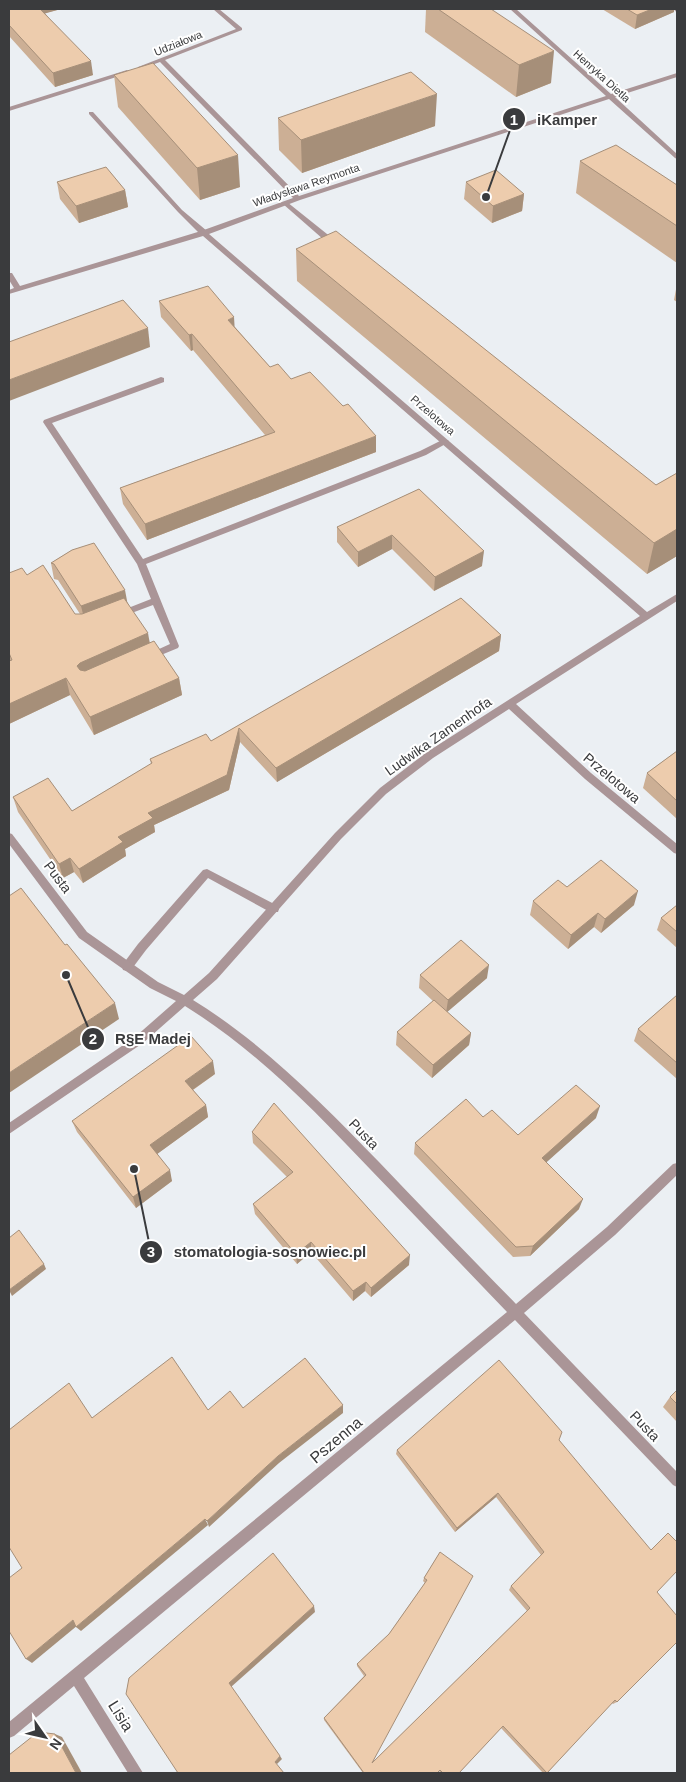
<svg xmlns="http://www.w3.org/2000/svg" width="686" height="1782" font-family="Helvetica,sans-serif">
<rect width="100%" height="100%" fill="#ebeff3"/>
<g fill="none" stroke-linecap="round" stroke-linejoin="round">
<!-- lane -->
<g fill="#aa9597" fill-rule="evenodd">
<path d="M 674,9 L 677,9 L 677,12 L 675,11 Z"/>
<path d="M 89,112 L 93,112 L 182,210 L 207,231 L 207,235 L 201,235 L 178,212 L 89,114 Z"/>
<path d="M 283,202 L 287,202 L 337,242 L 337,246 L 331,246 L 283,204 Z"/>
<path d="M 161,377 L 164,378 L 164,382 L 52,423 L 143,559 L 420,451 L 442,440 L 448,440 L 449,442 L 426,455 L 146,564 L 179,646 L 178,648 L 149,660 L 146,659 L 145,657 L 146,655 L 170,644 L 153,605 L 121,617 L 117,614 L 118,612 L 151,599 L 137,564 L 43,422 L 44,420 Z"/>
<path d="M 207,869 L 278,906 L 279,909 L 278,912 L 270,912 L 208,878 L 146,950 L 131,970 L 127,971 L 123,970 L 122,967 L 123,964 L 138,944 L 203,870 Z"/>
</g>
<!-- street -->
<g fill="#aa9597" fill-rule="evenodd">
<path d="M 213,9 L 219,9 L 242,28 L 242,30 L 165,60 L 299,196 L 606,96 L 510,9 L 516,9 L 611,94 L 677,73 L 677,77 L 615,97 L 677,154 L 677,159 L 675,158 L 609,99 L 300,200 L 209,234 L 647,612 L 677,594 L 677,601 L 516,704 L 591,773 L 677,844 L 677,854 L 674,853 L 585,779 L 509,709 L 433,758 L 386,794 L 341,839 L 217,979 L 193,1000 C 263,1043 322,1103 379,1162 C 424,1209 470,1257 516,1304 L 607,1227 L 673,1164 L 677,1163 L 677,1175 L 615,1235 L 524,1313 L 677,1472 L 677,1487 L 673,1485 L 515,1320 L 84,1678 L 143,1773 L 128,1773 L 74,1686 L 14,1736 L 9,1738 L 9,1722 L 507,1312 C 461,1264 416,1217 370,1169 C 314,1110 256,1050 185,1006 L 143,1043 L 9,1134 L 9,1123 L 135,1037 L 176,1001 L 150,988 L 79,938 L 9,844 L 9,833 L 12,834 L 87,932 L 158,982 L 184,995 L 209,973 L 335,833 L 380,788 L 427,752 L 640,616 L 203,236 L 9,294 L 9,290 L 14,288 L 9,280 L 9,273 L 12,273 L 20,286 L 201,231 L 293,198 L 160,62 L 141,69 L 138,67 L 236,29 Z"/>
<path d="M 127,70 L 130,72 L 129,73 L 9,111 L 9,107 Z"/>
</g>
</g>
<!-- wall -->
<g fill="#ccaf95">
<path d="M 9,9 L 61,9 L 45,13 L 93,75 L 55,87 L 9,36 Z"/>
<path d="M 426,9 L 491,9 L 551,83 L 516,97 L 425,32 Z"/>
<path d="M 602,9 L 674,9 L 674,12 L 635,29 Z"/>
<path d="M 114,75 L 240,187 L 200,200 L 118,107 Z"/>
<path d="M 278,118 L 435,126 L 302,173 L 279,150 Z"/>
<path d="M 580,161 L 677,185 L 677,263 L 576,193 Z"/>
<path d="M 57,182 L 125,190 L 128,207 L 79,223 L 60,199 Z"/>
<path d="M 466,182 L 524,194 L 522,211 L 492,223 L 464,199 Z"/>
<path d="M 296,249 L 656,485 L 677,473 L 677,556 L 647,574 L 297,281 Z"/>
<path d="M 677,284 L 677,302 L 674,300 Z"/>
<path d="M 159,301 L 235,327 L 270,367 L 291,379 L 376,452 L 147,540 L 123,504 L 120,488 L 265,435 L 193,350 L 191,351 L 161,317 Z"/>
<path d="M 419,489 L 482,566 L 434,591 L 392,549 L 358,567 L 337,542 L 337,527 Z"/>
<path d="M 72,550 L 127,602 L 150,643 L 179,678 L 182,695 L 94,735 L 70,695 L 9,724 L 9,573 L 27,575 L 75,614 L 80,614 L 58,580 L 54,579 L 51,563 Z"/>
<path d="M 461,598 L 501,635 L 499,651 L 277,782 L 240,742 L 229,790 L 154,825 L 155,832 L 125,849 L 126,856 L 83,883 L 74,872 L 63,878 L 18,812 L 13,797 L 72,811 L 151,764 L 150,759 L 211,741 Z"/>
<path d="M 677,751 L 677,819 L 643,788 L 647,773 Z"/>
<path d="M 567,887 L 634,905 L 601,933 L 594,927 L 568,949 L 530,915 L 533,901 Z"/>
<path d="M 677,905 L 677,948 L 657,930 L 661,918 Z"/>
<path d="M 420,975 L 487,978 L 447,1012 L 471,1033 L 469,1045 L 432,1078 L 396,1045 L 397,1032 L 433,1001 L 419,988 Z"/>
<path d="M 677,995 L 677,1079 L 634,1041 L 638,1029 Z"/>
<path d="M 215,1074 L 193,1090 L 206,1105 L 208,1117 L 157,1154 L 172,1181 L 136,1208 L 77,1132 L 72,1121 Z"/>
<path d="M 483,1117 L 518,1135 L 596,1118 L 546,1162 L 579,1209 L 530,1256 L 513,1257 L 414,1154 L 415,1143 Z"/>
<path d="M 252,1132 L 409,1265 L 371,1297 L 365,1291 L 353,1301 L 311,1252 L 297,1264 L 255,1214 L 253,1204 L 287,1177 L 253,1143 Z"/>
<path d="M 677,1390 L 677,1422 L 663,1407 L 670,1397 Z"/>
<path d="M 559,1440 L 657,1592 L 617,1702 L 613,1704 L 612,1703 L 547,1773 L 543,1773 L 501,1728 L 459,1773 L 441,1773 L 439,1771 L 437,1773 L 363,1773 L 324,1720 L 324,1718 L 364,1676 L 357,1666 L 357,1664 L 389,1634 L 425,1583 L 423,1581 L 424,1578 L 440,1552 L 373,1762 L 527,1611 L 509,1590 L 511,1586 L 541,1555 L 496,1497 L 455,1532 L 396,1454 L 397,1450 Z"/>
</g>
<!-- shaded-wall -->
<g fill="#a68f79">
<path d="M 35,9 L 61,9 L 36,16 Z"/>
<path d="M 652,9 L 674,9 L 674,12 L 635,29 L 637,15 Z"/>
<path d="M 554,51 L 551,83 L 516,97 L 519,65 Z"/>
<path d="M 91,61 L 93,75 L 55,87 L 53,73 Z"/>
<path d="M 437,94 L 435,126 L 302,173 L 301,140 Z"/>
<path d="M 238,155 L 240,187 L 200,200 L 197,168 Z"/>
<path d="M 125,190 L 128,207 L 79,223 L 76,206 Z"/>
<path d="M 524,194 L 522,211 L 492,223 L 493,206 Z"/>
<path d="M 234,317 L 235,334 L 228,320 Z"/>
<path d="M 148,328 L 150,347 L 9,401 L 9,380 Z"/>
<path d="M 192,334 L 193,350 L 191,351 L 189,335 Z"/>
<path d="M 376,436 L 376,452 L 147,540 L 145,524 Z"/>
<path d="M 677,529 L 677,556 L 647,574 L 654,543 Z"/>
<path d="M 392,535 L 392,549 L 358,567 L 358,552 Z"/>
<path d="M 484,551 L 482,566 L 434,591 L 435,577 Z"/>
<path d="M 125,590 L 128,606 L 85,622 L 81,606 Z"/>
<path d="M 148,633 L 151,650 L 81,684 L 77,666 L 80,663 Z"/>
<path d="M 501,635 L 499,651 L 277,782 L 276,768 Z"/>
<path d="M 66,678 L 70,695 L 9,724 L 9,704 Z"/>
<path d="M 179,678 L 182,695 L 94,735 L 90,717 Z"/>
<path d="M 239,728 L 240,742 L 229,790 L 154,825 L 155,832 L 125,849 L 126,856 L 83,883 L 79,869 L 148,813 Z"/>
<path d="M 70,858 L 74,872 L 63,878 L 59,864 Z"/>
<path d="M 638,891 L 634,905 L 601,933 L 605,919 Z"/>
<path d="M 598,913 L 594,927 L 568,949 L 571,935 Z"/>
<path d="M 489,965 L 487,978 L 446,1013 L 448,1000 Z"/>
<path d="M 115,1003 L 119,1019 L 9,1093 L 9,1073 Z"/>
<path d="M 471,1033 L 469,1045 L 432,1078 L 433,1065 Z"/>
<path d="M 213,1061 L 215,1074 L 188,1093 L 185,1081 Z"/>
<path d="M 206,1105 L 208,1117 L 153,1157 L 150,1145 Z"/>
<path d="M 600,1106 L 596,1118 L 539,1169 L 542,1158 Z"/>
<path d="M 170,1170 L 172,1181 L 136,1208 L 133,1197 Z"/>
<path d="M 583,1199 L 579,1209 L 530,1256 L 533,1246 Z"/>
<path d="M 311,1242 L 311,1252 L 297,1264 L 296,1254 Z"/>
<path d="M 410,1255 L 409,1265 L 371,1297 L 371,1288 Z"/>
<path d="M 44,1264 L 46,1269 L 12,1296 L 9,1290 Z"/>
<path d="M 366,1282 L 365,1291 L 353,1301 L 353,1291 Z"/>
<path d="M 343,1405 L 343,1413 L 279,1463 L 209,1527 L 207,1521 L 278,1456 Z"/>
<path d="M 498,1493 L 496,1497 L 455,1532 L 457,1528 Z"/>
<path d="M 205,1519 L 208,1525 L 81,1631 L 76,1627 Z"/>
<path d="M 314,1606 L 315,1612 L 231,1687 L 229,1683 Z"/>
<path d="M 73,1620 L 78,1625 L 32,1663 L 26,1659 Z"/>
<path d="M 55,1734 L 62,1737 L 82,1773 L 76,1773 Z"/>
<path d="M 280,1756 L 282,1759 L 277,1764 L 275,1762 Z"/>
</g>
<!-- building -->
<g fill="#edccad" stroke="#a68f79">
<path d="M 9,9 L 40,9 L 91,61 L 53,73 L 9,25 Z"/>
<path d="M 438,9 L 491,9 L 554,51 L 519,65 Z"/>
<path d="M 627,9 L 652,9 L 637,15 Z"/>
<path d="M 153,63 L 238,155 L 197,168 L 114,75 Z"/>
<path d="M 411,72 L 437,94 L 301,140 L 278,118 Z"/>
<path d="M 616,145 L 677,185 L 677,226 L 580,161 Z"/>
<path d="M 106,167 L 125,190 L 76,206 L 57,182 Z"/>
<path d="M 496,170 L 524,194 L 493,206 L 466,182 Z"/>
<path d="M 336,231 L 656,485 L 677,473 L 677,529 L 654,543 L 296,249 Z"/>
<path d="M 208,286 L 234,317 L 228,320 L 270,367 L 278,364 L 291,379 L 310,372 L 343,406 L 348,404 L 376,436 L 145,524 L 120,488 L 275,432 L 192,334 L 189,335 L 159,301 Z"/>
<path d="M 123,300 L 148,328 L 9,380 L 9,342 Z"/>
<path d="M 419,489 L 484,551 L 435,577 L 392,535 L 358,552 L 337,527 Z"/>
<path d="M 94,543 L 125,590 L 81,606 L 54,564 L 51,563 L 72,550 Z"/>
<path d="M 43,565 L 75,614 L 82,614 L 124,598 L 148,633 L 80,663 L 77,666 L 80,670 L 85,671 L 154,641 L 179,678 L 90,717 L 66,678 L 9,704 L 9,661 L 12,660 L 9,653 L 9,573 L 22,568 L 27,575 Z"/>
<path d="M 461,598 L 501,635 L 276,768 L 239,728 L 227,775 L 148,813 L 153,818 L 118,837 L 123,842 L 79,869 L 70,858 L 59,864 L 13,797 L 48,778 L 72,811 L 152,763 L 150,759 L 206,734 L 211,741 Z"/>
<path d="M 677,751 L 677,801 L 647,773 Z"/>
<path d="M 601,860 L 638,891 L 605,919 L 598,913 L 571,935 L 533,901 L 558,880 L 567,887 Z"/>
<path d="M 21,888 L 65,945 L 67,944 L 115,1003 L 9,1073 L 9,896 Z"/>
<path d="M 677,905 L 677,932 L 661,918 Z"/>
<path d="M 461,940 L 489,965 L 448,1000 L 420,975 Z"/>
<path d="M 677,995 L 677,1063 L 638,1029 Z"/>
<path d="M 434,1000 L 471,1033 L 433,1065 L 397,1032 Z"/>
<path d="M 191,1036 L 213,1061 L 185,1081 L 206,1105 L 150,1145 L 170,1170 L 133,1197 L 72,1121 Z"/>
<path d="M 576,1085 L 600,1106 L 542,1158 L 583,1199 L 533,1246 L 516,1247 L 415,1143 L 466,1099 L 483,1117 L 492,1110 L 518,1135 Z"/>
<path d="M 274,1103 L 410,1255 L 371,1288 L 366,1282 L 353,1291 L 311,1242 L 296,1254 L 253,1204 L 293,1172 L 252,1132 Z"/>
<path d="M 19,1230 L 44,1264 L 9,1290 L 9,1238 Z"/>
<path d="M 172,1357 L 208,1410 L 230,1391 L 243,1408 L 305,1358 L 343,1405 L 278,1456 L 207,1521 L 205,1519 L 76,1627 L 73,1620 L 26,1659 L 9,1631 L 9,1578 L 22,1568 L 9,1547 L 9,1430 L 69,1383 L 92,1418 Z"/>
<path d="M 499,1360 L 562,1432 L 559,1440 L 651,1550 L 668,1533 L 677,1542 L 677,1571 L 657,1592 L 677,1616 L 677,1642 L 617,1702 L 615,1700 L 547,1773 L 503,1726 L 459,1773 L 443,1773 L 440,1770 L 437,1773 L 364,1773 L 324,1718 L 366,1675 L 357,1664 L 389,1634 L 427,1580 L 424,1578 L 440,1552 L 473,1576 L 372,1763 L 530,1608 L 511,1586 L 544,1552 L 498,1493 L 457,1528 L 397,1450 Z"/>
<path d="M 677,1390 L 677,1404 L 670,1397 Z"/>
<path d="M 273,1553 L 314,1606 L 229,1683 L 280,1756 L 275,1762 L 284,1773 L 178,1773 L 126,1694 L 129,1678 Z"/>
<path d="M 38,1732 L 55,1734 L 76,1773 L 9,1773 L 9,1755 Z"/>
</g>
<g text-anchor="middle" dominant-baseline="central" stroke-width="4" stroke-linejoin="round" paint-order="stroke">
<!-- far-street labels -->
<g font-size="11" fill="#3a3b3d" stroke="#fff">
<text transform="translate(178 43) rotate(-22)">Udziałowa</text>
<text transform="translate(602 76) rotate(42)">Henryka Dietla</text>
<text transform="translate(306 185) rotate(-19)">Władysława Reymonta</text>
<text transform="translate(433 415) rotate(41)">Przelotowa</text>
</g>
<!-- street labels -->
<g font-size="14" fill="#3a3b3d" stroke="#fff">
<text transform="translate(438 736) rotate(-35)">Ludwika Zamenhofa</text>
<text transform="translate(612 778) rotate(40)">Przelotowa</text>
<text transform="translate(58 877) rotate(53)">Pusta</text>
<text transform="translate(364 1134) rotate(46)">Pusta</text>
<text transform="translate(645 1426) rotate(46)">Pusta</text>
</g>
<!-- near-street labels -->
<g font-size="16" fill="#3a3b3d" stroke="#fff">
<text transform="translate(336 1440) rotate(-40)">Pszenna</text>
<text transform="translate(121 1716) rotate(58)">Lisia</text>
</g>
</g>
<!-- callouts -->
<path fill="none" stroke="#3a3b3d" stroke-width="2" d="M486 197L514 119M66 975L93 1039M134 1169L151 1252"/>
<g fill="#3a3b3d" stroke="#fff" stroke-width="2">
<circle cx="486" cy="197" r="5"/>
<circle cx="66" cy="975" r="5"/>
<circle cx="134" cy="1169" r="5"/>
<circle cx="514" cy="119" r="12"/>
<circle cx="93" cy="1039" r="12"/>
<circle cx="151" cy="1252" r="12"/>
</g>
<g font-size="15" text-anchor="middle" font-weight="bold" fill="#fff">
<text x="514" y="125">1</text>
<text x="93" y="1044">2</text>
<text x="151" y="1257">3</text>
</g>
<g font-size="15" text-anchor="middle" font-weight="bold" fill="#3a3b3d" stroke="#fff" stroke-width="4" stroke-linejoin="round" paint-order="stroke">
<text x="567" y="125">iKamper</text>
<text x="153" y="1044">R§E Madej</text>
<text x="270" y="1257">stomatologia-sosnowiec.pl</text>
</g>
<!-- border -->
<rect width="686" height="1782" fill="none" stroke="#3a3b3d" stroke-width="20"/>
<!-- north arrow -->
<g transform="translate(45 1737) rotate(124)" stroke="#ffffff" stroke-width="4" paint-order="stroke">
<path d="M0-4L9 19L0 12L-9 19Z" fill="#3a3b3d"/>
<text y="-8" font-size="14" font-weight="bold" text-anchor="middle" fill="#3a3b3d">N</text>
</g>
</svg>
